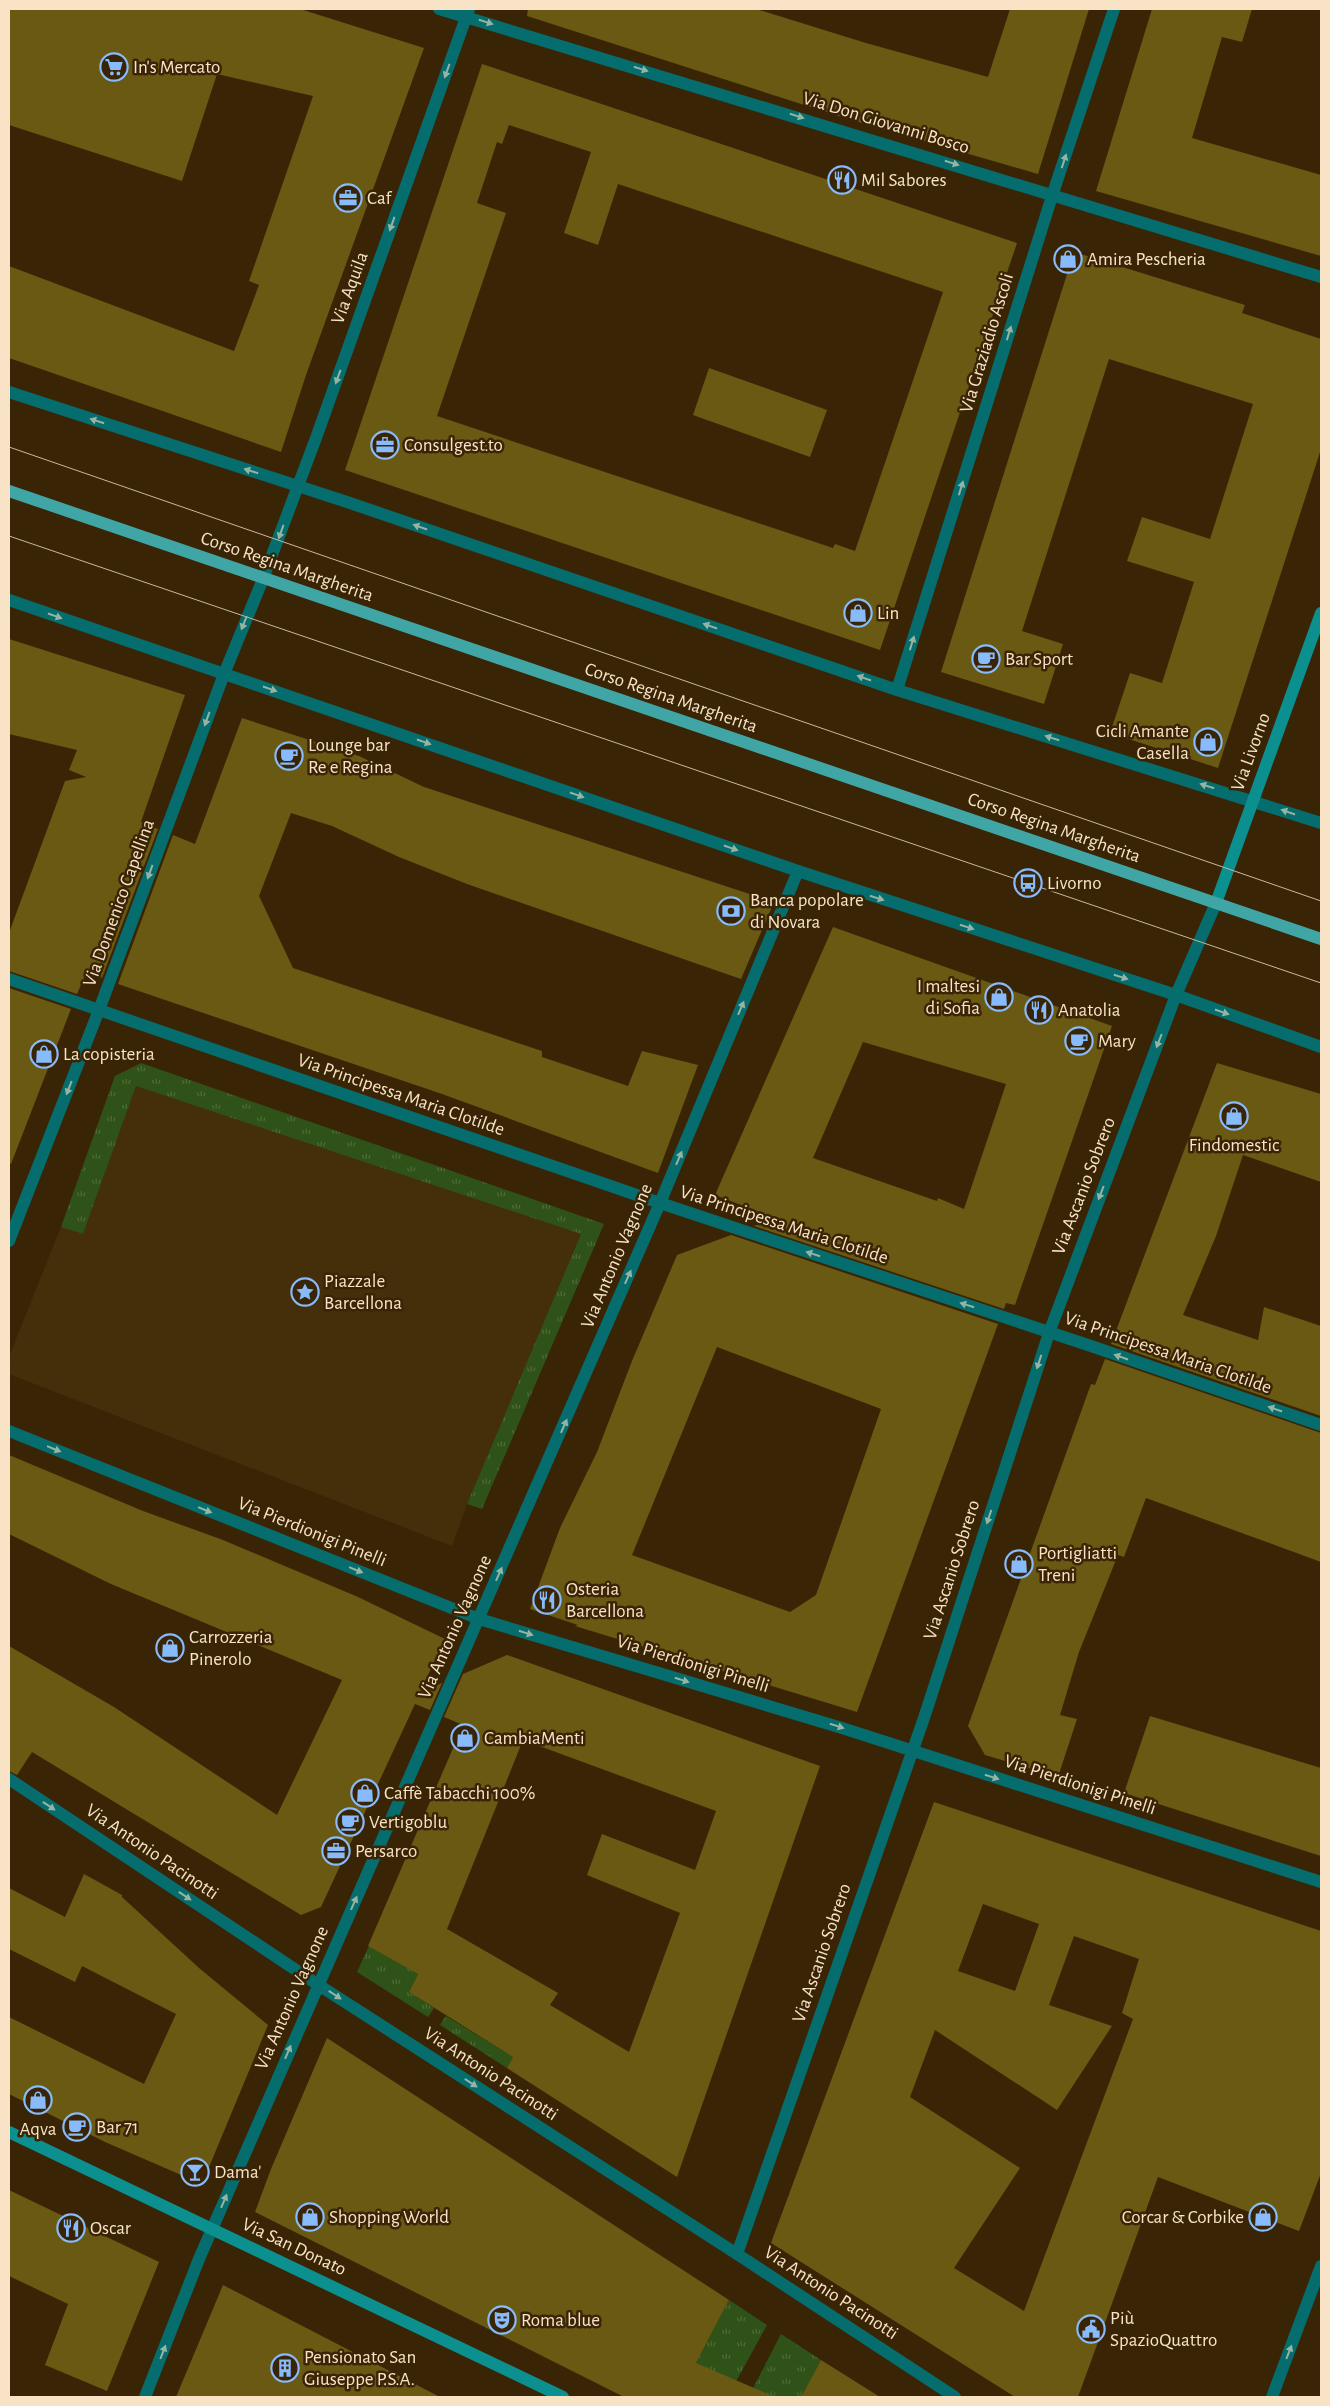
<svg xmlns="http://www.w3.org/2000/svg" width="1330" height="2406" font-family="'Alegreya Sans',sans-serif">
<defs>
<pattern id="grass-tufts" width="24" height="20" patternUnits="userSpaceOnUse" patternTransform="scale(1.25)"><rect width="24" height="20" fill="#2f5218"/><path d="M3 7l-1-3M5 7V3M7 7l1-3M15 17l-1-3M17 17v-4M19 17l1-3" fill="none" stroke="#4e6b38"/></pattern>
</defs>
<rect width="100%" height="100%" fill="#392506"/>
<!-- built -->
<path fill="#452f0b" d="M 136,1086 L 581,1234 L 467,1504 L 452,1546 L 9,1374 L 9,1357 L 61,1227 L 83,1234 Z"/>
<!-- grass -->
<g fill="url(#grass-tufts)">
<path d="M 141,1063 L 604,1224 L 482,1509 L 467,1504 L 581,1234 L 136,1086 L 83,1234 L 61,1227 L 115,1076 Z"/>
<path d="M 369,1946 L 418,1974 L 409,1992 L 434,2008 L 428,2017 L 357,1972 Z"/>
<path d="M 446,2016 L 513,2057 L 507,2068 L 440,2025 Z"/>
<path d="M 729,2300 L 767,2325 L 733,2387 L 694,2367 Z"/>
<path d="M 781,2334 L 821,2360 L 801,2397 L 752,2397 L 749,2396 Z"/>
</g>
<!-- building -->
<g fill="#6a5912" fill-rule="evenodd">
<path d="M 9,9 L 300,9 L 424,48 L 306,375 L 281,452 L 9,358 L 9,266 L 234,351 L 259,285 L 249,281 L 313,96 L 217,74 L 182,181 L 9,125 Z"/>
<path d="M 528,9 L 756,9 L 866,43 L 988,77 L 1010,9 L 1089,9 L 1038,174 L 845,118 L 527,16 Z"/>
<path d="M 1152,9 L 1252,9 L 1242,42 L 1222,37 L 1192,138 L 1321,175 L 1321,256 L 1096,191 Z"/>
<path d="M 482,64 L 1017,243 L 880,650 L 345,470 ZM 509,125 L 591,152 L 564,233 L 598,245 L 618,184 L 943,292 L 855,551 L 835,544 L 833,548 L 437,416 L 506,213 L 477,203 L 497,142 L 502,144 Z"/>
<path d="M 1074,252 L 1245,305 L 1242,313 L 1321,339 L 1321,449 L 1218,768 L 1110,733 L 1130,673 L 1162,683 L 1194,582 L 1127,561 L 1142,517 L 1210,539 L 1253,404 L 1109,359 L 1022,631 L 1063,644 L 1044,704 L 941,672 Z"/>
<path d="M 709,368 L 827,410 L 810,457 L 693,415 Z"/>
<path d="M 9,639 L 185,695 L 141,822 L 158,829 L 102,978 L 86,973 L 77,994 L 9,971 L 9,933 L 65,781 L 86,777 L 69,770 L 77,750 L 9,734 Z"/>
<path d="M 242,718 L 359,756 L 424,787 L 774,902 L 741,979 L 467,884 L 399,857 L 332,826 L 291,813 L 259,896 L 293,968 L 542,1051 L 542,1057 L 628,1086 L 642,1051 L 698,1065 L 658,1173 L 442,1094 L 118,984 L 173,835 L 195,844 Z"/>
<path d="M 833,927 L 1112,1026 L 1015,1305 L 1006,1303 L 1004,1309 L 754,1226 L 775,1218 L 715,1195 ZM 863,1042 L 1006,1084 L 964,1209 L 938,1198 L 937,1201 L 813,1158 Z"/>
<path d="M 9,988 L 71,1009 L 11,1164 L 9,1163 Z"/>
<path d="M 1217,1063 L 1321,1094 L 1321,1182 L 1243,1155 L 1216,1236 L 1183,1315 L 1258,1340 L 1264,1307 L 1321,1326 L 1321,1416 L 1111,1344 Z"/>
<path d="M 731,1235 L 998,1324 L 857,1712 L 575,1626 L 578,1625 L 530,1609 L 560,1528 L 597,1452 L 632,1361 L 677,1255 ZM 717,1347 L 881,1409 L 816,1595 L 790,1612 L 632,1555 Z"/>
<path d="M 1105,1359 L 1321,1433 L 1321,1562 L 1146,1498 L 1124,1557 L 1118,1555 L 1079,1652 L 1060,1715 L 1077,1719 L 1058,1777 L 985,1755 L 968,1726 L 1091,1384 L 1095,1385 Z"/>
<path d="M 9,1455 L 143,1511 L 223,1540 L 358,1597 L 445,1639 L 420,1692 L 442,1683 L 430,1710 L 415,1704 L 321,1907 L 301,1915 L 32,1752 L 17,1775 L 9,1771 L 9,1646 L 114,1707 L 277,1815 L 342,1680 L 111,1584 L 9,1534 Z"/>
<path d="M 507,1655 L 820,1766 L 677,2177 L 507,2068 L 513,2057 L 409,1992 L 418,1974 L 368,1946 L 463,1725 L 444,1717 L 463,1674 ZM 523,1740 L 716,1811 L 695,1870 L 602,1834 L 587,1875 L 680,1913 L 629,2052 L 550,2005 L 558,1993 L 447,1929 Z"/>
<path d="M 1150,1716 L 1321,1768 L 1321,1856 L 1124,1793 Z"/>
<path d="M 934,1802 L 1321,1931 L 1321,2173 L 1299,2231 L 1158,2177 L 1078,2397 L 1015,2397 L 771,2243 ZM 983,1904 L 1039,1924 L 1015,1991 L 958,1971 ZM 1074,1936 L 1139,1959 L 1122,2013 L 1133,2019 L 1024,2311 L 954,2268 L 1020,2168 L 910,2097 L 935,2030 L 1057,2110 L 1112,2026 L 1049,2005 Z"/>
<path d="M 84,1874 L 122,1895 L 122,1897 L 199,1968 L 268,2025 L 202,2184 L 105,2142 L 9,2094 L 9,2017 L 144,2084 L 176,2014 L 82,1966 L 75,1982 L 9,1949 L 9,1888 L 65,1917 Z"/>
<path d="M 327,2038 L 729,2300 L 696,2363 L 775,2397 L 624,2397 L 255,2212 L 271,2169 Z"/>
<path d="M 9,2190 L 159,2262 L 107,2391 L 45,2365 L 68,2304 L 9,2276 Z"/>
<path d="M 223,2285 L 440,2397 L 176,2397 Z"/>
<path d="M 821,2360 L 880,2397 L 801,2397 Z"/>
</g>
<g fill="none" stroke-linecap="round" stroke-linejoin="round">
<!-- street -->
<g stroke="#056d6d" stroke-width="12">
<path d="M 439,9 L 1321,277"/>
<path d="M 9,392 L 347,502 L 897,690 L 1321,823"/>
<path d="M 9,600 L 798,871 L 1176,995 L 1321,1047"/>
<path d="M 897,690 L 1053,193 L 1114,9"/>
<path d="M 9,979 L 660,1203 L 1091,1346 L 1321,1425"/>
<path d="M 9,1241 L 99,1010 L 224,674 L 263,579 L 316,438 L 469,9"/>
<path d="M 9,1431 L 479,1619 L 842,1728 L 1321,1882"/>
<path d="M 9,1779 L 317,1984 L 737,2254 L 955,2397"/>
<path d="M 737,2254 L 924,1718 L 1049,1333 L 1176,995 L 1216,903"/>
<path d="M 145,2397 L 199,2259 L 660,1203 L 798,871"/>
<path d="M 1272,2397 L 1321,2266"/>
</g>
<!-- secondary -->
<g stroke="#0c8f8f" stroke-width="12">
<path d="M 1216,903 L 1321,613"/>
<path d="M 9,2132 L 563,2397"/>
</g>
<!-- primary -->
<path stroke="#40a5a5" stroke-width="12" d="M 9,491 L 1321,939"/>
<!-- tram -->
<g stroke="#cbb799" stroke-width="1">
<path d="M 9,447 L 1321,901"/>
<path d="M 9,536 L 1321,983"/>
</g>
</g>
<!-- one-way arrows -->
<defs><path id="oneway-solid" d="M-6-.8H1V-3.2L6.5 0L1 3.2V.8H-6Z" transform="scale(1.25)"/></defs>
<g fill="#97b4a2">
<use href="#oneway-solid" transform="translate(486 22) rotate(17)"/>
<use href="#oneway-solid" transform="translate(641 69) rotate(17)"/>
<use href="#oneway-solid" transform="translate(447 71) rotate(110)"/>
<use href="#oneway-solid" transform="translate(797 116) rotate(17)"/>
<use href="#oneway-solid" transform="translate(1064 161) rotate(-72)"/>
<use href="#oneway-solid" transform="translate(952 163) rotate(17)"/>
<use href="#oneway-solid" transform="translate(392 224) rotate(110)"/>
<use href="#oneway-solid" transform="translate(1009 333) rotate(-73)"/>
<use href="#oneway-solid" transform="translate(338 377) rotate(110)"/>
<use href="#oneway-solid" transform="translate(97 421) rotate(-162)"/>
<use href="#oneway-solid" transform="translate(251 471) rotate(-162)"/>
<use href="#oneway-solid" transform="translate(961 488) rotate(-73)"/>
<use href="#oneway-solid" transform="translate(420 527) rotate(-161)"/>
<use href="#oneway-solid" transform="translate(281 532) rotate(110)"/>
<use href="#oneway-solid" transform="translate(55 616) rotate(19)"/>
<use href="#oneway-solid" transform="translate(244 623) rotate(112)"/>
<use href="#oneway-solid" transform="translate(710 626) rotate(-161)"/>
<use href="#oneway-solid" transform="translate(912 643) rotate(-73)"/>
<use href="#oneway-solid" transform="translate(864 678) rotate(-161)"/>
<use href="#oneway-solid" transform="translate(270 689) rotate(19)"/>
<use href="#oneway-solid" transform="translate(207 719) rotate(110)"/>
<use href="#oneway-solid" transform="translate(1052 738) rotate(-163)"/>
<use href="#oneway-solid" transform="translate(424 742) rotate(19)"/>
<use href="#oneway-solid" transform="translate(1207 786) rotate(-163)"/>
<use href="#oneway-solid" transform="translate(577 795) rotate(19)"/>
<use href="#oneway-solid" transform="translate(1288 812) rotate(-161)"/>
<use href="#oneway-solid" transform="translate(731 848) rotate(19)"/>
<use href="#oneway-solid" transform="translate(150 872) rotate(110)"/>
<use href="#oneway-solid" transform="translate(877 898) rotate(18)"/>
<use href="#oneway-solid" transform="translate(967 927) rotate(18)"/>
<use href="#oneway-solid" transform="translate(1121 977) rotate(18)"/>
<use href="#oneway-solid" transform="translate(741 1008) rotate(-67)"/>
<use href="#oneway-solid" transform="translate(1222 1012) rotate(19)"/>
<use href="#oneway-solid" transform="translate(1159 1041) rotate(111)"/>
<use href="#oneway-solid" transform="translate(69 1088) rotate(111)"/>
<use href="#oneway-solid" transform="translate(679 1158) rotate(-67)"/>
<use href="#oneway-solid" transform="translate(1101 1193) rotate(111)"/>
<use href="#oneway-solid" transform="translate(813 1254) rotate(-162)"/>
<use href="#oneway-solid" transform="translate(628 1277) rotate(-66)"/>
<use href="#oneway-solid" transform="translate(967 1305) rotate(-162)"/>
<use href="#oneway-solid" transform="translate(1121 1357) rotate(-161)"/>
<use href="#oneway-solid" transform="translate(1039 1362) rotate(108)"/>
<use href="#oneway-solid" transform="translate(1275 1409) rotate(-161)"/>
<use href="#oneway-solid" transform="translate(564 1426) rotate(-66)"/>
<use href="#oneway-solid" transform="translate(54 1449) rotate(22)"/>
<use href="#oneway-solid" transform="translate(205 1510) rotate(22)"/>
<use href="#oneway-solid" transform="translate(989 1517) rotate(108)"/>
<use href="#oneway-solid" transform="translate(356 1570) rotate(22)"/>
<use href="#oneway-solid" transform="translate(499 1574) rotate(-66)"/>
<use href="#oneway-solid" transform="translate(526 1633) rotate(17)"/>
<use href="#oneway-solid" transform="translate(682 1680) rotate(17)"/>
<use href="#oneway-solid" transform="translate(837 1726) rotate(17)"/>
<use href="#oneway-solid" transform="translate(992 1777) rotate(18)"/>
<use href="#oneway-solid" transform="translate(49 1806) rotate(34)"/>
<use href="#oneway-solid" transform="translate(185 1896) rotate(34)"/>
<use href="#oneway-solid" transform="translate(354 1903) rotate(-66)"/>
<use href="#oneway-solid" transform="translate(335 1995) rotate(33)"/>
<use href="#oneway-solid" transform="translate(288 2052) rotate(-67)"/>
<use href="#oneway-solid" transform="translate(471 2083) rotate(33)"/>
<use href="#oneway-solid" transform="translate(224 2201) rotate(-67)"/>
<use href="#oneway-solid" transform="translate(163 2352) rotate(-69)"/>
<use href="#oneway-solid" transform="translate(1289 2352) rotate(-69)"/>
</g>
<!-- icons -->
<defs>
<g id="supermarket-ring" transform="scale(1.4375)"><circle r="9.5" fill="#392506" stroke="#88bbfc" stroke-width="1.5"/><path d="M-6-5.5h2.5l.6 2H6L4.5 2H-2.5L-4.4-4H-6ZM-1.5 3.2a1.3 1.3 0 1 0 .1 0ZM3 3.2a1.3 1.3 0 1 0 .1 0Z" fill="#88bbfc"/></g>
<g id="restaurant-ring" transform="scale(1.4375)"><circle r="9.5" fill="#392506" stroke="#88bbfc" stroke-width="1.5"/><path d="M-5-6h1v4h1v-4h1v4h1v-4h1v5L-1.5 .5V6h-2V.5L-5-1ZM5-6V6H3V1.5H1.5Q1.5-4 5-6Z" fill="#88bbfc"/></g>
<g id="office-ring" transform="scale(1.4375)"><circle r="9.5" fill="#392506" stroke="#88bbfc" stroke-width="1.5"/><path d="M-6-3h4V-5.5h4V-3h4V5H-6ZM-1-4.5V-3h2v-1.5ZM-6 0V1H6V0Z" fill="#88bbfc"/></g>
<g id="shop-ring" transform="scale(1.4375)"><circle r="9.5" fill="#392506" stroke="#88bbfc" stroke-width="1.5"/><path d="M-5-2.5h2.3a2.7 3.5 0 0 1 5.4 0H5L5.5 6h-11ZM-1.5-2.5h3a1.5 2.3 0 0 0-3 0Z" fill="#88bbfc"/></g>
<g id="cafe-ring" transform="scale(1.4375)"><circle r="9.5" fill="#392506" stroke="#88bbfc" stroke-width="1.5"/><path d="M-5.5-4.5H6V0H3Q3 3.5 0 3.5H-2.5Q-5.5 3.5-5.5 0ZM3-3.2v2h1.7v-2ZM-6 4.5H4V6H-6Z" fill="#88bbfc"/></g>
<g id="bus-ring" transform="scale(1.4375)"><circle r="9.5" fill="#392506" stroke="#88bbfc" stroke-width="1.5"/><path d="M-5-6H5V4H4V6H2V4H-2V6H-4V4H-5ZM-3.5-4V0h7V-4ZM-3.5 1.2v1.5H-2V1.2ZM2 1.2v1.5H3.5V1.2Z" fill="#88bbfc"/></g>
<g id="bank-ring" transform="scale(1.4375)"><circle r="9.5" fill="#392506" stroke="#88bbfc" stroke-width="1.5"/><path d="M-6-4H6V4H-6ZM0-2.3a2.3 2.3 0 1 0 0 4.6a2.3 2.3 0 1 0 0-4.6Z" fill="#88bbfc"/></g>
<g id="sight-ring" transform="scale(1.4375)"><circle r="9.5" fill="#392506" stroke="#88bbfc" stroke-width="1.5"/><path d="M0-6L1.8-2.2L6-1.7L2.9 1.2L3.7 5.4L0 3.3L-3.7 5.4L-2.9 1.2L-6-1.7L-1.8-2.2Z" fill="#88bbfc"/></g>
<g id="bar-ring" transform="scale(1.4375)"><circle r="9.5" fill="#392506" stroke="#88bbfc" stroke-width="1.5"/><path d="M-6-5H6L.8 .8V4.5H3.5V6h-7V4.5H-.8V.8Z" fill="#88bbfc"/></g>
<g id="theatre-ring" transform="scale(1.4375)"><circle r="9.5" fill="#392506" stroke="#88bbfc" stroke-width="1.5"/><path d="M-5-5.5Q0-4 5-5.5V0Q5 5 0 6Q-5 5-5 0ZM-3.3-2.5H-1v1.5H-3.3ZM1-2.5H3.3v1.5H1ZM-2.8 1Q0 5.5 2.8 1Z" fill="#88bbfc"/></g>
<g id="civic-ring" transform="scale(1.4375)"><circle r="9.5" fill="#392506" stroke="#88bbfc" stroke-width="1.5"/><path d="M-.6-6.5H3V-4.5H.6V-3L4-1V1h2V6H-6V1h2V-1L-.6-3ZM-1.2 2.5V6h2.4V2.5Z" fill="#88bbfc"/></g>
<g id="building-ring" transform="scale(1.4375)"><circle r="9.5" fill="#392506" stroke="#88bbfc" stroke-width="1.5"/><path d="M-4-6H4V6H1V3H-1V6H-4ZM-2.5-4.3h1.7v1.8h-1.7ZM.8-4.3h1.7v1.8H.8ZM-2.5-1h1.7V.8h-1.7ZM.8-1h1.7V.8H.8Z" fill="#88bbfc"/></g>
</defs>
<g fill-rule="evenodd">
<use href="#supermarket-ring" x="114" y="67"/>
<use href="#restaurant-ring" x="842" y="180"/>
<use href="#office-ring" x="348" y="198"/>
<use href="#shop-ring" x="1068" y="259"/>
<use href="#office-ring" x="385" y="445"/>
<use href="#shop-ring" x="858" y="613"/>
<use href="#cafe-ring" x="986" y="659"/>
<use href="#shop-ring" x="1208" y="742"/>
<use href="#cafe-ring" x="289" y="756"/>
<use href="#bus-ring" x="1028" y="883"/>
<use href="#bank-ring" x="731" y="911"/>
<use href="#shop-ring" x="999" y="997"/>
<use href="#restaurant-ring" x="1039" y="1010"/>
<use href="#cafe-ring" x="1079" y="1041"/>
<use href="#shop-ring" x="44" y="1054"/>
<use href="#shop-ring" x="1234" y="1116"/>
<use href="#sight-ring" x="305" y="1292"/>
<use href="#shop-ring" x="1019" y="1564"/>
<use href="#restaurant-ring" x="547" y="1600"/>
<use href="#shop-ring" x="170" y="1648"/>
<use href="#shop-ring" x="465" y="1738"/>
<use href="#shop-ring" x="365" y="1793"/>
<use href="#cafe-ring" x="350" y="1822"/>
<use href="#office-ring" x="336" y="1851"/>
<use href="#shop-ring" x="38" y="2100"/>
<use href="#cafe-ring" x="77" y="2127"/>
<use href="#bar-ring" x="195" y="2172"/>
<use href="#shop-ring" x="310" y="2217"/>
<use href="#shop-ring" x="1263" y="2217"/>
<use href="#restaurant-ring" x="71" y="2228"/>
<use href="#theatre-ring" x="502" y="2320"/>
<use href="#civic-ring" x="1091" y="2329"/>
<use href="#building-ring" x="285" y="2368"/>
</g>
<g text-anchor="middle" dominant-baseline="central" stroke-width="5" stroke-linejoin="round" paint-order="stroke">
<!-- poi labels -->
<g font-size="19" fill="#f8e3c6" stroke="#392506" text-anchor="start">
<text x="133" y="67">In's Mercato</text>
<text x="861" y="180">Mil Sabores</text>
<text x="367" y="198">Caf</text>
<text x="1087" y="259">Amira Pescheria</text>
<text x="404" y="445">Consulgest.to</text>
<text x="877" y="613">Lin</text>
<text x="1005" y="659">Bar Sport</text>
<text x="1189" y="731" text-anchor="end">Cicli Amante<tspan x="1189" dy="22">Casella</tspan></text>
<text x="308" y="745">Lounge bar<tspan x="308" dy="22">Re e Regina</tspan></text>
<text x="1047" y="883">Livorno</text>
<text x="750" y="900">Banca popolare<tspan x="750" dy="22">di Novara</tspan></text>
<text x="980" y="986" text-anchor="end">I maltesi<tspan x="980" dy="22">di Sofia</tspan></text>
<text x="1058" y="1010">Anatolia</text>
<text x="1098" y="1041">Mary</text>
<text x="63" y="1054">La copisteria</text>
<text x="1234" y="1145" text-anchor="middle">Findomestic</text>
<text x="324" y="1281">Piazzale<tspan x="324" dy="22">Barcellona</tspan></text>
<text x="1038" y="1553">Portigliatti<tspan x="1038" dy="22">Treni</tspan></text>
<text x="566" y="1589">Osteria<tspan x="566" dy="22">Barcellona</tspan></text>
<text x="189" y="1637">Carrozzeria<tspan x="189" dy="22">Pinerolo</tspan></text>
<text x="484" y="1738">CambiaMenti</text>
<text x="384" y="1793">Caffè Tabacchi 100%</text>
<text x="369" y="1822">Vertigoblu</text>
<text x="355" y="1851">Persarco</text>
<text x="96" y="2127">Bar 71</text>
<text x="38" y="2129" text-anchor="middle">Aqva</text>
<text x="214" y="2172">Dama'</text>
<text x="329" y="2217">Shopping World</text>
<text x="1244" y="2217" text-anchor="end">Corcar &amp; Corbike</text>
<text x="90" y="2228">Oscar</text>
<text x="1110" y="2318">Più<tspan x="1110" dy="22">SpazioQuattro</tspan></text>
<text x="521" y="2320">Roma blue</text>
<text x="304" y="2357">Pensionato San<tspan x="304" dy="22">Giuseppe P.S.A.</tspan></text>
</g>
<!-- street labels -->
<g font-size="19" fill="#f8e3c6" stroke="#392506">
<text transform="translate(886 123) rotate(17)">Via Don Giovanni Bosco</text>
<text transform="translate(350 288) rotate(-70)">Via Aquila</text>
<text transform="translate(987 343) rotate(-73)">Via Graziadio Ascoli</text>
<text transform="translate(287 567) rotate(19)">Corso Regina Margherita</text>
<text transform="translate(671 698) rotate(19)">Corso Regina Margherita</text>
<text transform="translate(1251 752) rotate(-70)">Via Livorno</text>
<text transform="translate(1054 828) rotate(19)">Corso Regina Margherita</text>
<text transform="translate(119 903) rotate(-70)">Via Domenico Capellina</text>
<text transform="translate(401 1095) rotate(19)">Via Principessa Maria Clotilde</text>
<text transform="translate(1084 1186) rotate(-69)">Via Ascanio Sobrero</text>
<text transform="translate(784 1225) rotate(18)">Via Principessa Maria Clotilde</text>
<text transform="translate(617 1256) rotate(-67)">Via Antonio Vagnone</text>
<text transform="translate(1168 1353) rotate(19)">Via Principessa Maria Clotilde</text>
<text transform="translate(312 1532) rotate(22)">Via Pierdionigi Pinelli</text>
<text transform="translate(952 1570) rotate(-72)">Via Ascanio Sobrero</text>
<text transform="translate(455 1627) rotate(-66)">Via Antonio Vagnone</text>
<text transform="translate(693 1664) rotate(17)">Via Pierdionigi Pinelli</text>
<text transform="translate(1080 1785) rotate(18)">Via Pierdionigi Pinelli</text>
<text transform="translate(152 1852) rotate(34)">Via Antonio Pacinotti</text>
<text transform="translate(822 1953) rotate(-71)">Via Ascanio Sobrero</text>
<text transform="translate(292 1998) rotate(-66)">Via Antonio Vagnone</text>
<text transform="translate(491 2074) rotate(33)">Via Antonio Pacinotti</text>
<text transform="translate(294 2247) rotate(25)">Via San Donato</text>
<text transform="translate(831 2293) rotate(33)">Via Antonio Pacinotti</text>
</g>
</g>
<!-- border -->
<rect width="1330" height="2406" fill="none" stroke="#f8e3c6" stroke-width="20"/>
</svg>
